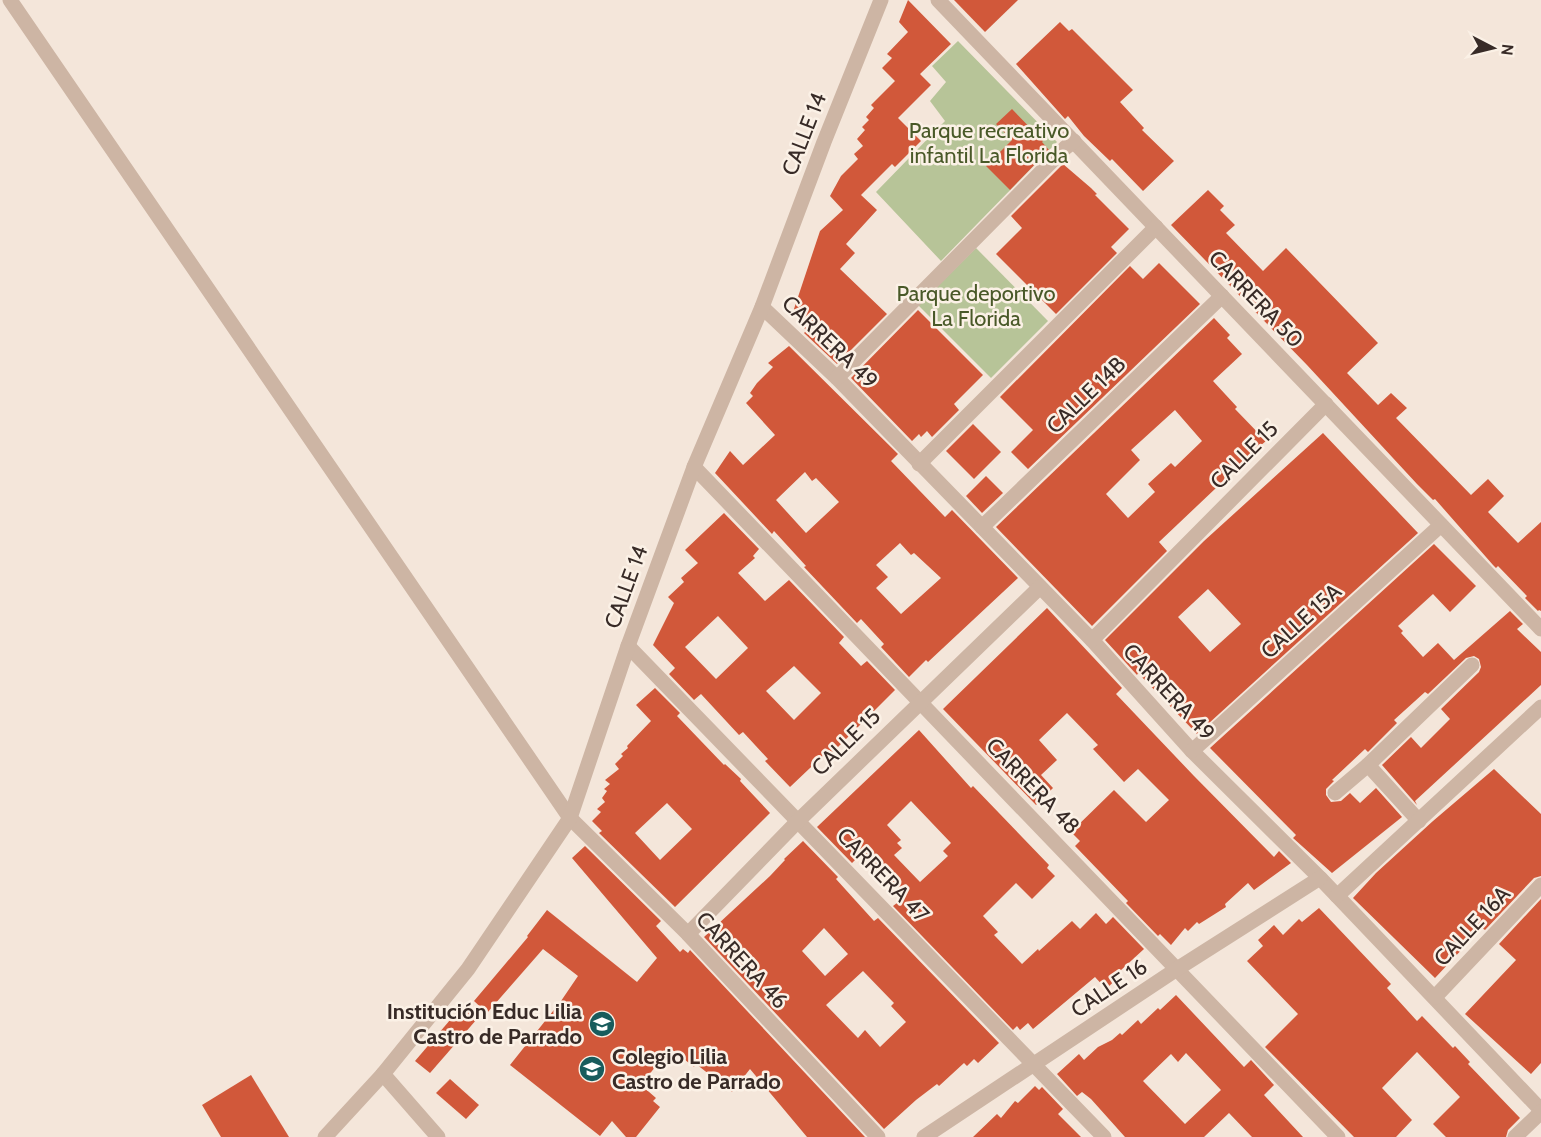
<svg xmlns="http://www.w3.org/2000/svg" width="1541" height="1137" font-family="Cabin,sans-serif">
<rect width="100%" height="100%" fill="#f4e6da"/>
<!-- green -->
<g fill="#b7c498">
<path d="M 958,41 L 1057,142 L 941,261 L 876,192 L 945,121 L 930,101 L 946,82 L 932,66 Z"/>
<path d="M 976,248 L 1048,321 L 991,378 L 918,305 Z"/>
</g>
<!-- building -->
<g fill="#d1583a" fill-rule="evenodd">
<path d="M 908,0 L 951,44 L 920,74 L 931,85 L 898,118 L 921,141 L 895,167 L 892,164 L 861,195 L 877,210 L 846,244 L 855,253 L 840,269 L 887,314 L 837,364 L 804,333 L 806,331 L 794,309 L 820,231 L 843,210 L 830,196 L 841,176 L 858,159 L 854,154 L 863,146 L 857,139 L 865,130 L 862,127 L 869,120 L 866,117 L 874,108 L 871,105 L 895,81 L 882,68 L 892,58 L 887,54 L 908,32 L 899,22 Z"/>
<path d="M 954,0 L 1018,0 L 985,32 Z"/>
<path d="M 1060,22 L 1069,31 L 1072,29 L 1133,90 L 1120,102 L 1144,128 L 1142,130 L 1174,161 L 1143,191 L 1112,159 L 1110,161 L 1084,136 L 1068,116 L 1065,119 L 1016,64 Z"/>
<path d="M 1012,109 L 1043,141 L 1042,142 L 1049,150 L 1010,190 L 986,166 L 1012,140 L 996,124 Z"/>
<path d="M 1063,164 L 1091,188 L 1097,194 L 1095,195 L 1129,229 L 1111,247 L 1117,253 L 1056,314 L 996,254 L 1022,228 L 1011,216 Z"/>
<path d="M 1208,190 L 1224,206 L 1220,210 L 1235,225 L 1226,233 L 1263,271 L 1286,248 L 1378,343 L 1347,373 L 1378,405 L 1391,393 L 1407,408 L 1396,418 L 1471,495 L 1488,479 L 1504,496 L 1488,512 L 1518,543 L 1541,522 L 1541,611 L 1539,610 L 1538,611 L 1525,598 L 1527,596 L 1498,566 L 1496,568 L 1493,565 L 1435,499 L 1433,500 L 1417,484 L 1307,365 L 1171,225 Z"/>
<path d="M 1159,263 L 1200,304 L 1028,469 L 1011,452 L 1033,430 L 1000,397 L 1130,266 L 1143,279 Z"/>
<path d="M 918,310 L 983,375 L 954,404 L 959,410 L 932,437 L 927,431 L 921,437 L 919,434 L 912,441 L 851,378 Z"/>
<path d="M 1214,318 L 1230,335 L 1227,338 L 1242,354 L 1213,381 L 1237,407 L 1235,409 L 1266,441 L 1242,461 L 1243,462 L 1235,470 L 1159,542 L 1167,551 L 1092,626 L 996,527 ZM 1175,410 L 1202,441 L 1175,467 L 1171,463 L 1148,484 L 1155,492 L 1128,518 L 1106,494 L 1140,460 L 1131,450 Z"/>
<path d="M 789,346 L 898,454 L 891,461 L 945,517 L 952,510 L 1018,578 L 928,662 L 926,660 L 909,677 L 881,647 L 884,644 L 861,619 L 857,623 L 804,567 L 806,566 L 774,531 L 772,534 L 715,473 L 730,451 L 743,465 L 775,435 L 746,403 L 753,396 L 750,393 L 757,383 L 773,367 L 768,363 ZM 805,472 L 812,481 L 816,478 L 839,502 L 806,533 L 776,500 ZM 900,543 L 911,555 L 914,553 L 941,578 L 901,614 L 876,588 L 888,577 L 876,565 Z"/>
<path d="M 973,424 L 1001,452 L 974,479 L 946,451 Z"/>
<path d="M 1323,433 L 1418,533 L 1197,734 L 1138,673 L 1137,675 L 1105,640 L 1204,541 ZM 1208,589 L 1241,624 L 1210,652 L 1178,617 Z"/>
<path d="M 986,476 L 1003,493 L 982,513 L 966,496 Z"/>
<path d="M 724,513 L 759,549 L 753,556 L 755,558 L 738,573 L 765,601 L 789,580 L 844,637 L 839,643 L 861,666 L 867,661 L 895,690 L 832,753 L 829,750 L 790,787 L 765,761 L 768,759 L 743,732 L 739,735 L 701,694 L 694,700 L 669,674 L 675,668 L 653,645 L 674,603 L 668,597 L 684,582 L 681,578 L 698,563 L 685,550 ZM 718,616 L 748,648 L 716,679 L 685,647 ZM 794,666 L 821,693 L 794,720 L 766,691 Z"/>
<path d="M 1434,544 L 1476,586 L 1450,612 L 1433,594 L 1398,626 L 1403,631 L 1401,633 L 1423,657 L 1438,643 L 1454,660 L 1510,611 L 1523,624 L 1517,629 L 1541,652 L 1541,685 L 1415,801 L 1417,805 L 1382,765 L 1411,737 L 1421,748 L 1450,719 L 1441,709 L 1479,672 L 1481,667 L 1479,659 L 1474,656 L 1466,658 L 1428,694 L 1425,692 L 1394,720 L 1397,723 L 1368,752 L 1365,749 L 1332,780 L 1334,781 L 1326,789 L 1326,795 L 1331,802 L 1341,801 L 1350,793 L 1360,803 L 1376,788 L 1402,817 L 1332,873 L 1293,838 L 1296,835 L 1210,748 Z"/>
<path d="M 1047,608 L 1122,688 L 1116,694 L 1194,776 L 1274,857 L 1279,851 L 1291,863 L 1254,890 L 1248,883 L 1225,904 L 1226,907 L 1199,924 L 1197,922 L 1188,931 L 1185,928 L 1171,945 L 1160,934 L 1158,936 L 1126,903 L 1128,901 L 1075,846 L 1080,841 L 1071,832 L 1114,790 L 1146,822 L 1169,800 L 1138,769 L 1124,782 L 1093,749 L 1098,745 L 1067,713 L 1039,740 L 1057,760 L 1041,775 L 1053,788 L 1036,805 L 943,709 Z"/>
<path d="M 655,688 L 680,713 L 677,716 L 724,765 L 725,764 L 741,779 L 740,781 L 770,813 L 675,907 L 599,833 L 602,831 L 592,821 L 601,812 L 597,809 L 605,802 L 602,798 L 607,791 L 604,789 L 610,784 L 605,780 L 619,769 L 615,764 L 623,756 L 621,754 L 628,748 L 627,746 L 651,721 L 636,705 ZM 667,803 L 692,829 L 660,860 L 635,833 Z"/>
<path d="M 919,730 L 971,788 L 973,786 L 1049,865 L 1047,868 L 1055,876 L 1032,899 L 1016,883 L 983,916 L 998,932 L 994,935 L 1022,964 L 1038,949 L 1039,951 L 1072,921 L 1080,929 L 1096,913 L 1106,924 L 1113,917 L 1144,949 L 1120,971 L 1122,974 L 1106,989 L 1095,977 L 1033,1029 L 1028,1023 L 1020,1030 L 1017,1026 L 1013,1030 L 893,906 L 906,896 L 863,852 L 852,863 L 817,827 ZM 911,801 L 951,843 L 943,851 L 948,856 L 920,882 L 894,855 L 902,848 L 897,843 L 901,840 L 887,825 Z"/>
<path d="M 1494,769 L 1541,814 L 1541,876 L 1534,878 L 1485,930 L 1482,928 L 1435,978 L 1353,898 L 1376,873 L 1433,821 Z"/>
<path d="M 803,841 L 838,877 L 836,879 L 874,921 L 878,918 L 999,1043 L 978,1063 L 974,1059 L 967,1066 L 964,1063 L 939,1086 L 937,1084 L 916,1100 L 884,1129 L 704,937 L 770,876 L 785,860 L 784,859 ZM 824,928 L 848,954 L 825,976 L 802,951 ZM 863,971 L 894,1003 L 891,1006 L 906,1022 L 880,1047 L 865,1030 L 858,1038 L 826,1005 Z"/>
<path d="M 585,846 L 661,921 L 656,926 L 680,952 L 683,949 L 688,953 L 690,950 L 865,1137 L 807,1137 L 750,1069 L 732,1092 L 696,1064 L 694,1067 L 670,1048 L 641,1085 L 656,1098 L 653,1101 L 660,1107 L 636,1137 L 626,1137 L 612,1121 L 600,1136 L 510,1065 L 561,1001 L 578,976 L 543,949 L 487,1013 L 474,1001 L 528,937 L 527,936 L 547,910 L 637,982 L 657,958 L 572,858 Z"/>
<path d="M 1541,899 L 1541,1063 L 1531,1074 L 1465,1014 L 1516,960 L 1499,944 Z"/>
<path d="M 1319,908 L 1391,984 L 1387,988 L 1417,1021 L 1422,1016 L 1453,1048 L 1455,1046 L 1470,1062 L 1468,1064 L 1520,1118 L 1508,1130 L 1506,1137 L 1446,1137 L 1433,1124 L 1460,1097 L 1417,1052 L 1382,1088 L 1412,1120 L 1396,1137 L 1354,1137 L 1265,1047 L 1298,1014 L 1247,961 L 1263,946 L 1258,940 L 1274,925 L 1283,935 L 1299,919 L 1302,922 Z"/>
<path d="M 1176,995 L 1244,1067 L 1251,1060 L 1274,1085 L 1264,1095 L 1303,1137 L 1252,1137 L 1229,1113 L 1204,1137 L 1125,1137 L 1091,1099 L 1082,1092 L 1077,1096 L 1057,1074 L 1079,1054 L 1084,1060 L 1098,1047 L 1112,1040 L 1120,1033 L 1122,1035 L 1138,1020 L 1141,1024 L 1158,1008 L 1160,1010 ZM 1186,1053 L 1221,1090 L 1185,1124 L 1143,1081 L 1171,1054 L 1178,1062 Z"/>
<path d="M 462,1006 L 477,1019 L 430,1073 L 415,1061 Z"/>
<path d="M 251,1075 L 289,1137 L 221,1137 L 202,1105 Z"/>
<path d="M 450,1079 L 479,1105 L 466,1119 L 436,1093 Z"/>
<path d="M 1035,1086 L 1039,1090 L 1042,1087 L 1063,1109 L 1058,1114 L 1081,1137 L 973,1137 L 997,1114 L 1001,1118 L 1015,1101 L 1018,1103 Z"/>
</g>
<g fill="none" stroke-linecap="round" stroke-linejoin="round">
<!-- minor -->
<g stroke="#cdb5a4" stroke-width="15">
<path d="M 10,0 L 570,818 L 688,934 L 878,1137"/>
<path d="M 938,0 L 1541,629"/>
<path d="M 762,307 L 837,378 L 1092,640 L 1192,751 L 1320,878 L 1541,1110"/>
<path d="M 837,378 L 1065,148 L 1074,141"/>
<path d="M 919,464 L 1156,227"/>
<path d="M 694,467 L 1338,1137"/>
<path d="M 982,527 L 1222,296"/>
<path d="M 1092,640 L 1326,404"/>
<path d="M 628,646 L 1104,1137"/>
<path d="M 1192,751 L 1441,525"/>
<path d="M 1368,765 L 1472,665"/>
<path d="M 1335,793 L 1368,765 L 1419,821"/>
<path d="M 1337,896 L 1541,707"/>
<path d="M 688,934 L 798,821 L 1040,587"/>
<path d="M 1435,997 L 1541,885"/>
<path d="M 383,1074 L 438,1137"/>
<path d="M 924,1137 L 1177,969 L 1320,878"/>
<path d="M 1515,1137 L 1541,1112"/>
</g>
<!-- tertiary -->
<path stroke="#cdb5a4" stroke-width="15" d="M 325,1137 L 383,1074 L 468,969 L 570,818 L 628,646 L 694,467 L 762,307 L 824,142 L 881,0"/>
</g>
<!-- icons -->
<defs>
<g id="school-disc" transform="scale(1.35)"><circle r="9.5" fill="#185c5d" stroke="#fbf1e6"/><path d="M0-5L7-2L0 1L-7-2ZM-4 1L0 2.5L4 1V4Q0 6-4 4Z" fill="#fff"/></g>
<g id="university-disc" transform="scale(1.35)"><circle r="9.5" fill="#185c5d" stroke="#fbf1e6"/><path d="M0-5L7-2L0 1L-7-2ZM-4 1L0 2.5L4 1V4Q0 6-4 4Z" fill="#fff"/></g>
</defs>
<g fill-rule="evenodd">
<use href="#school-disc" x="602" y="1024"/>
<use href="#university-disc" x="592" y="1069"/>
</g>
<g text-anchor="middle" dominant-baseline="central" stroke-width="5" stroke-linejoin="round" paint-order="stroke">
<!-- park labels -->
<g font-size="22" fill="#495928" stroke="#fbf1e6">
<text x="989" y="130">Parque recreativo<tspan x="989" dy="25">infantil La Florida</tspan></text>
<text x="976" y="293">Parque deportivo<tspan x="976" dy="25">La Florida</tspan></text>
</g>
<!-- street labels -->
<g font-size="22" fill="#382b27" stroke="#fbf1e6">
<text transform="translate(804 134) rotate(-69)">CALLE 14</text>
<text transform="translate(1256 299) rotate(46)">CARRERA 50</text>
<text transform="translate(830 342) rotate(44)">CARRERA 49</text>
<text transform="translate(1086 395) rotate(-44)">CALLE 14B</text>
<text transform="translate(1244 455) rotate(-45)">CALLE 15</text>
<text transform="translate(626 587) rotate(-70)">CALLE 14</text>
<text transform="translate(1301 621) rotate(-42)">CALLE 15A</text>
<text transform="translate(1169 692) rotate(47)">CARRERA 49</text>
<text transform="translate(846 742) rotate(-44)">CALLE 15</text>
<text transform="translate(1033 786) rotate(46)">CARRERA 48</text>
<text transform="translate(883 875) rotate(46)">CARRERA 47</text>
<text transform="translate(1472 926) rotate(-47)">CALLE 16A</text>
<text transform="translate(742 960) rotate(47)">CARRERA 46</text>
<text transform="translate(1109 988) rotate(-34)">CALLE 16</text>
</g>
<!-- poi labels -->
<g font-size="22" font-weight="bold" fill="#382b27" stroke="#fbf1e6" text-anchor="end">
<text x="582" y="1011">Institución Educ Lilia<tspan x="582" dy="25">Castro de Parrado</tspan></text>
<text x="612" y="1056" text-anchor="start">Colegio Lilia<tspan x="612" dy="25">Castro de Parrado</tspan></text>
</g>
</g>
<!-- north arrow -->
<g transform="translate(1493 48) rotate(97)" stroke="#fbf1e6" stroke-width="4.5" paint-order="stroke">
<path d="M0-4.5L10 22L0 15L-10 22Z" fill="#382b27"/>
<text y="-9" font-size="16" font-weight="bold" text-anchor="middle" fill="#382b27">N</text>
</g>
</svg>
